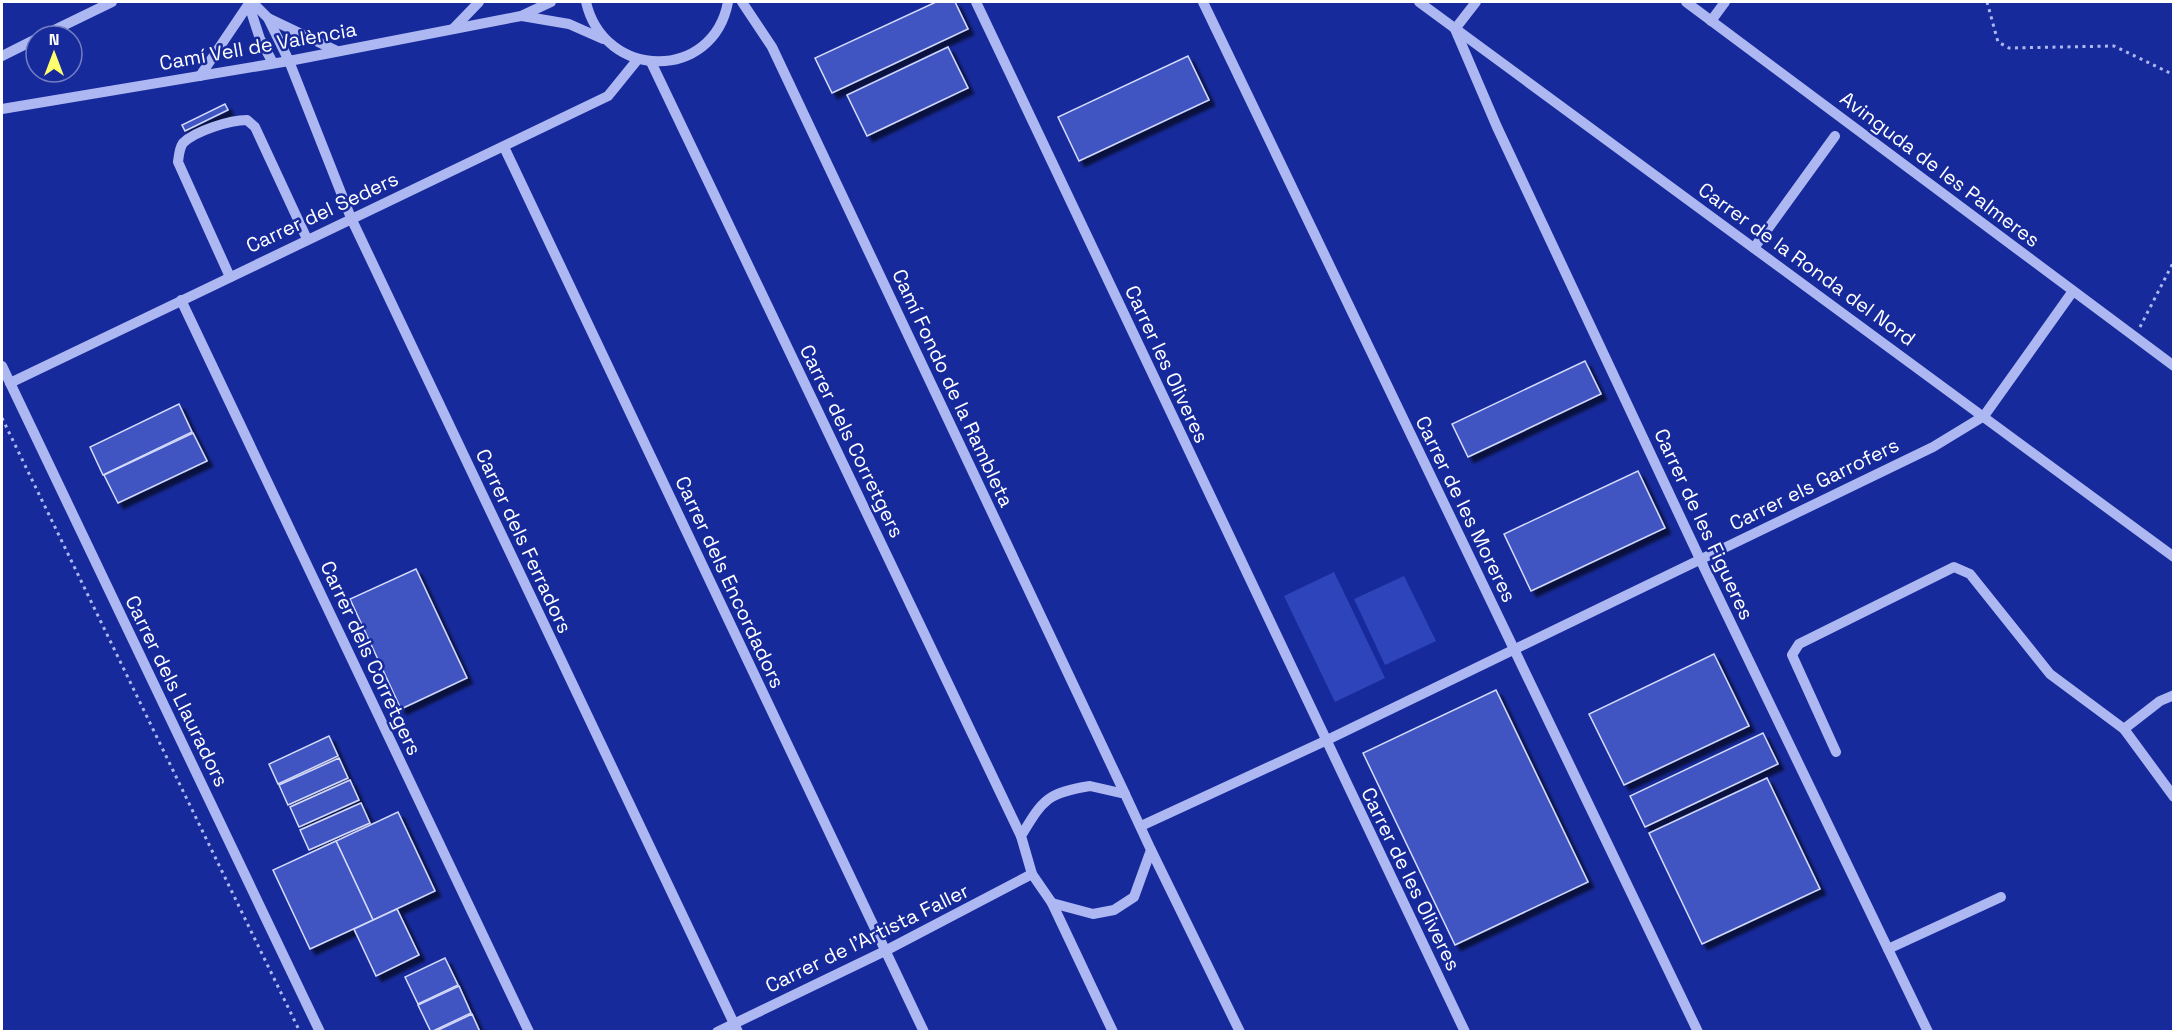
<svg xmlns="http://www.w3.org/2000/svg" width="2175" height="1033" font-family="'Space Grotesk',sans-serif">
<defs>
<filter id="shadow"><feDropShadow dx="5.5" dy="5.5" stdDeviation="1.5" flood-color="#0009"/></filter>
</defs>
<rect width="100%" height="100%" fill="#172a9b"/>
<!-- green -->
<g fill="#2e44ba">
<path d="M 1334,572 L 1385,678 L 1335,702 L 1284,596 Z"/>
<path d="M 1404,576 L 1436,641 L 1385,665 L 1354,599 Z"/>
</g>
<!-- building -->
<g fill="#4054c1" stroke="#d4dbfc" stroke-width="1.5" filter="url(#shadow)">
<path d="M 936,2 L 955,2 L 968,29 L 832,93 L 815,58 Z"/>
<path d="M 948,47 L 968,88 L 867,136 L 847,95 Z"/>
<path d="M 1188,56 L 1209,100 L 1079,161 L 1058,117 Z"/>
<path d="M 225,104 L 228,110 L 185,131 L 182,125 Z"/>
<path d="M 1585,361 L 1601,394 L 1468,457 L 1452,424 Z"/>
<path d="M 179,404 L 192,432 L 103,475 L 90,447 Z"/>
<path d="M 193,433 L 207,461 L 118,503 L 104,475 Z"/>
<path d="M 1638,471 L 1665,528 L 1531,591 L 1504,534 Z"/>
<path d="M 416,569 L 467,678 L 401,709 L 350,599 Z"/>
<path d="M 1714,654 L 1749,726 L 1624,785 L 1589,714 Z"/>
<path d="M 1496,690 L 1588,882 L 1455,945 L 1363,753 Z"/>
<path d="M 1763,733 L 1778,764 L 1645,827 L 1630,796 Z"/>
<path d="M 329,736 L 338,756 L 278,784 L 269,764 Z"/>
<path d="M 339,758 L 348,778 L 288,805 L 279,785 Z"/>
<path d="M 1767,778 L 1820,889 L 1702,944 L 1649,833 Z"/>
<path d="M 350,780 L 359,800 L 299,827 L 290,807 Z"/>
<path d="M 361,803 L 370,823 L 309,850 L 300,830 Z"/>
<path d="M 398,812 L 435,891 L 373,920 L 336,841 Z"/>
<path d="M 336,841 L 373,920 L 310,949 L 273,870 Z"/>
<path d="M 397,909 L 419,955 L 376,976 L 354,929 Z"/>
<path d="M 445,958 L 458,985 L 418,1004 L 405,977 Z"/>
<path d="M 459,986 L 471,1013 L 431,1032 L 418,1005 Z"/>
<path d="M 472,1014 L 480,1032 L 434,1032 Z"/>
</g>
<g fill="none" stroke-linecap="round" stroke-linejoin="round">
<!-- path -->
<g stroke="#adb8f2" stroke-width="3" stroke-dasharray="3 4.5" stroke-linecap="butt">
<path d="M 1987,2 L 1998,42 L 2009,48 L 2114,46 L 2174,75"/>
<path d="M 2140,327 L 2174,261"/>
<path d="M 2,418 L 300,1032"/>
</g>
<!-- minor -->
<g stroke="#adb8f2" stroke-width="10">
<path d="M 248,2 L 260,39 L 273,63"/>
<path d="M 252,2 L 268,18 L 289,61 L 351,218 L 738,1032"/>
<path d="M 586,2 C 604,80 713,82 728,2"/>
<path d="M 742,2 L 772,47 L 1125,794"/>
<path d="M 976,2 L 1465,1032"/>
<path d="M 1203,2 L 1698,1032"/>
<path d="M 1419,2 L 2174,557"/>
<path d="M 1476,2 L 1455,29 L 1497,127 L 1700,559 L 1928,1032"/>
<path d="M 1686,2 L 2174,366"/>
<path d="M 522,16 L 569,24 L 603,39"/>
<path d="M 268,18 L 337,51"/>
<path d="M 1711,21 L 1725,2"/>
<path d="M 453,29 L 479,2"/>
<path d="M 42,36 L 112,2"/>
<path d="M 2,56 L 36,39"/>
<path d="M 651,62 L 1021,836"/>
<path d="M 200,76 L 248,5"/>
<path d="M 2,109 L 289,61 L 521,16 L 551,2"/>
<path d="M 504,147 L 924,1032"/>
<path d="M 1754,248 L 1835,136"/>
<path d="M 230,277 L 178,162 C 179,155 179,149 183,143 C 195,131 230,120 247,120 L 255,127 L 307,239"/>
<path d="M 181,300 L 529,1032"/>
<path d="M 2,366 L 320,1032"/>
<path d="M 10,383 L 608,96 L 638,59"/>
<path d="M 2124,729 L 2160,701 L 2174,695"/>
<path d="M 1836,752 L 1792,655 L 1799,644 L 1954,567 L 1970,574 L 2050,674 L 2124,729 L 2174,797"/>
<path d="M 1090,786 L 1125,794 L 1151,850 L 1134,897 L 1114,910 L 1093,914 L 1052,903 L 1032,874 L 1021,836 C 1043,800 1046,793 1090,786 Z"/>
<path d="M 1141,826 L 1325,741 L 1933,447 L 1984,416 L 2073,291"/>
<path d="M 1151,850 L 1240,1032"/>
<path d="M 1052,903 L 1113,1032"/>
<path d="M 1888,949 L 2001,897"/>
<path d="M 717,1032 L 885,951 L 1032,874"/>
</g>
</g>
<g text-anchor="middle" dominant-baseline="central" stroke-width="5" stroke-linejoin="round" paint-order="stroke">
<!-- street labels -->
<g font-size="20" fill="#fff" stroke="#172a9b">
<text transform="translate(258 46) rotate(-10)">Camí Vell de València</text>
<text transform="translate(1940 169) rotate(37)">Avinguda de les Palmeres</text>
<text transform="translate(322 212) rotate(-25)">Carrer del Seders</text>
<text transform="translate(1807 264) rotate(36)">Carrer de la Ronda del Nord</text>
<text transform="translate(1167 364) rotate(65)">Carrer les Oliveres</text>
<text transform="translate(953 388) rotate(65)">Camí Fondo de la Rambleta</text>
<text transform="translate(852 441) rotate(64)">Carrer dels Corretgers</text>
<text transform="translate(1814 484) rotate(-26)">Carrer els Garrofers</text>
<text transform="translate(1466 509) rotate(64)">Carrer de les Moreres</text>
<text transform="translate(1704 524) rotate(65)">Carrer de les Figueres</text>
<text transform="translate(524 541) rotate(65)">Carrer dels Ferradors</text>
<text transform="translate(730 582) rotate(65)">Carrer dels Encordadors</text>
<text transform="translate(371 658) rotate(65)">Carrer dels Corretgers</text>
<text transform="translate(177 691) rotate(64)">Carrer dels Llauradors</text>
<text transform="translate(1411 879) rotate(64)">Carrer de les Oliveres</text>
<text transform="translate(867 938) rotate(-26)">Carrer de l'Artista Faller</text>
</g>
</g>
<!-- border -->
<rect width="2175" height="1033" fill="none" stroke="#ffffff" stroke-width="6"/>
<!-- north arrow -->
<g transform="translate(54 54)"><circle r="28" fill="#172a9b" stroke="#747fc3" stroke-width="1.5"/>
<path d="M0-4.5L10 22L0 15L-10 22Z" fill="#ffff6e"/>
<text y="-9" font-size="16" font-weight="bold" text-anchor="middle" fill="#ffffff">N</text>
</g>
</svg>
